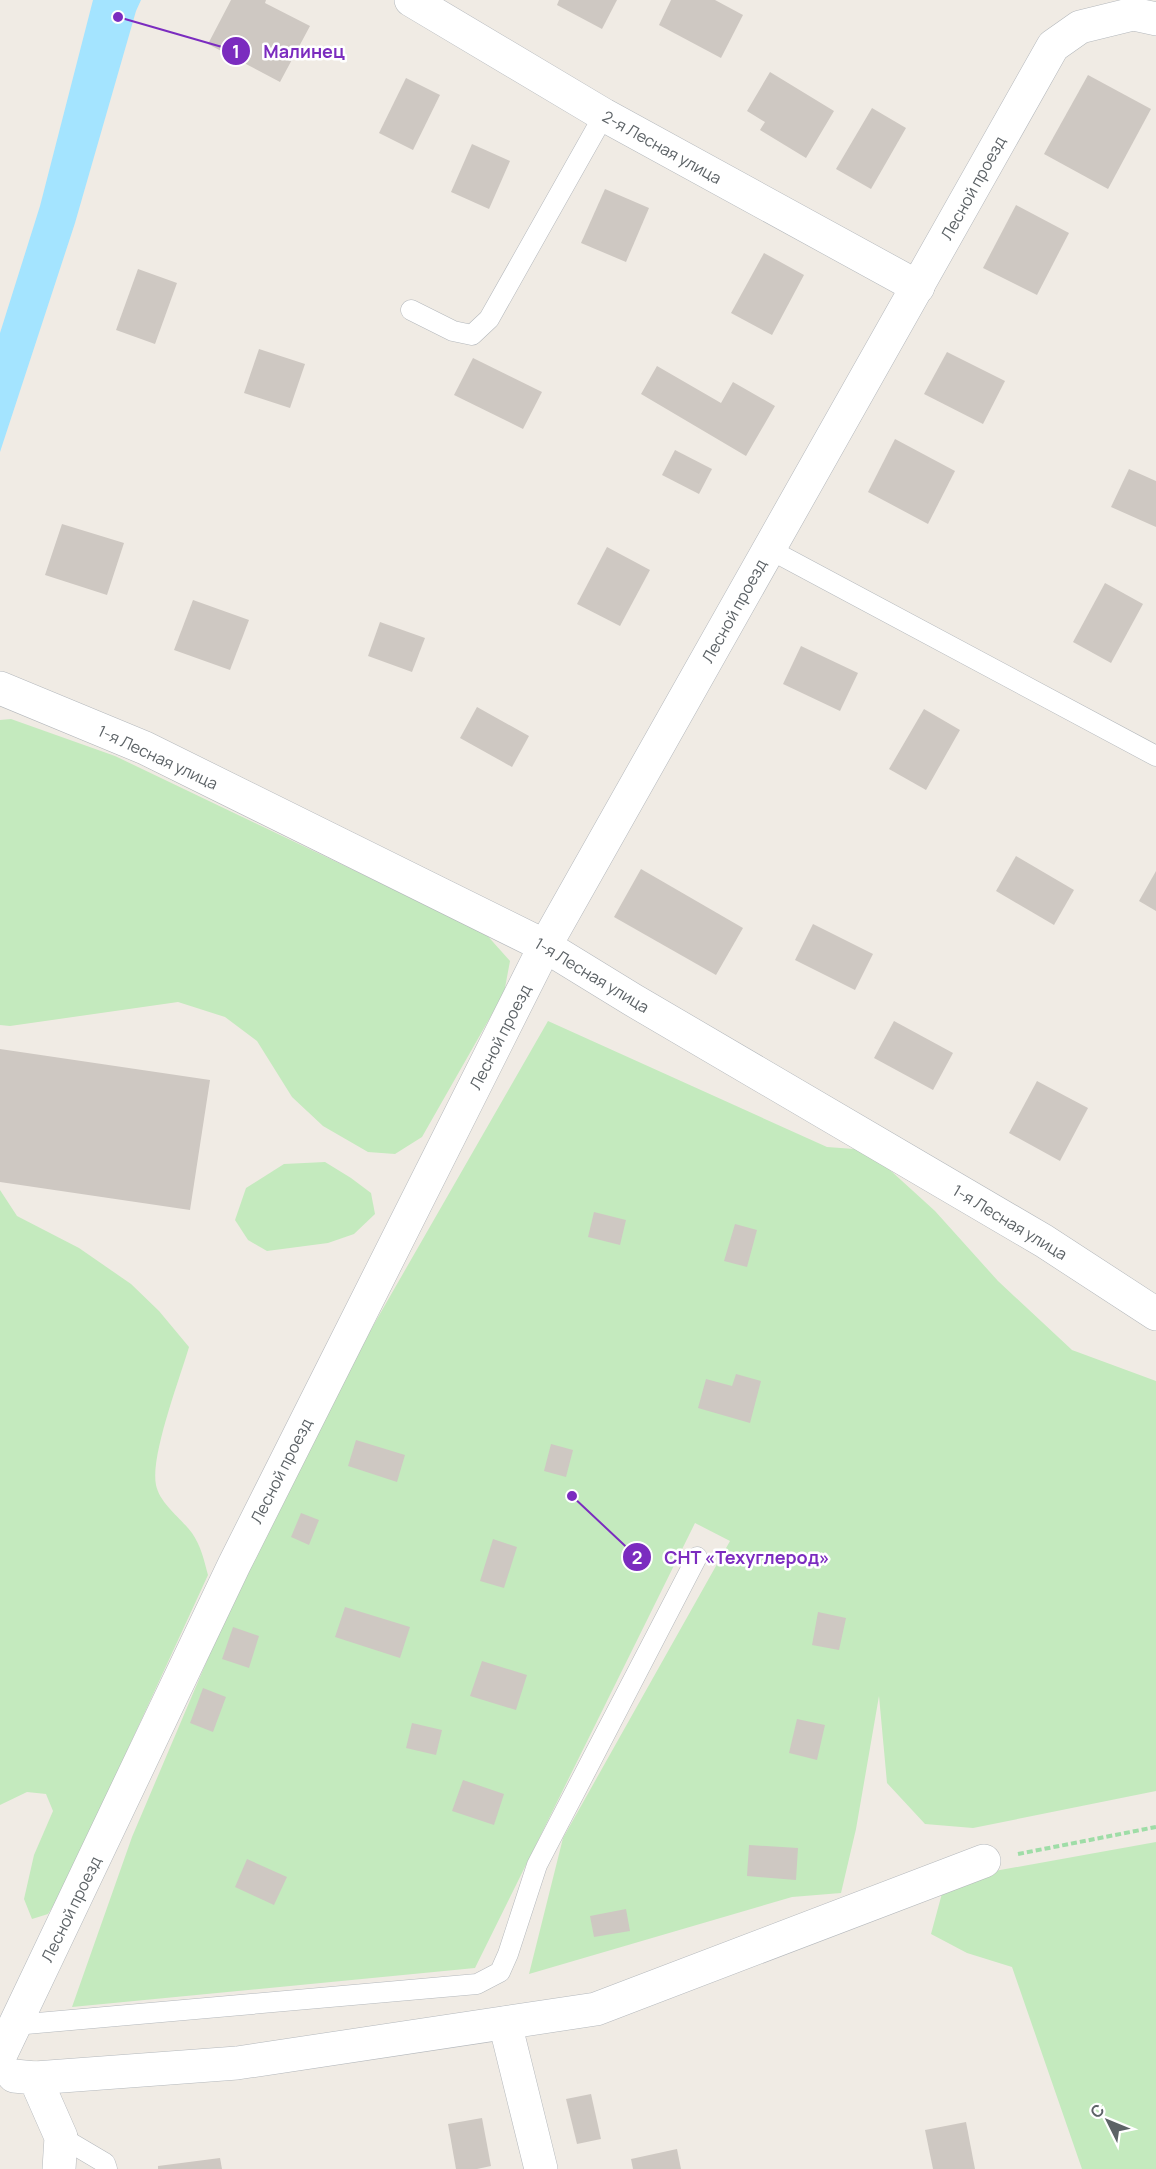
<svg xmlns="http://www.w3.org/2000/svg" width="1156" height="2169" font-family="Manrope,sans-serif">
<rect width="100%" height="100%" fill="#f0ebe4"/>
<!-- green -->
<g fill="#c4eabe">
<path d="M 11,719 L 115,756 L 485,933 L 510,961 L 504,993 L 422,1137 L 395,1154 L 368,1152 L 323,1126 L 292,1097 L 257,1041 L 225,1017 L 178,1002 L 10,1026 L 0,1025 L 0,720 Z"/>
<path d="M 548,1021 L 827,1147 L 868,1150 L 935,1211 L 998,1281 L 1072,1350 L 1156,1381 L 1156,1791 L 973,1828 L 925,1824 L 887,1783 L 879,1696 L 856,1829 L 841,1893 L 792,1897 L 529,1974 L 563,1838 L 730,1541 L 695,1523 L 475,1968 L 72,2007 L 132,1837 L 248,1564 L 346,1373 Z"/>
<path d="M 325,1162 L 351,1178 L 371,1193 L 375,1214 L 354,1234 L 328,1243 L 267,1251 L 248,1240 L 235,1220 L 246,1188 L 284,1164 Z"/>
<path d="M 0,1190 L 17,1216 L 79,1248 L 131,1284 L 159,1311 L 189,1347 C 180,1378 150,1456 156,1485 C 160,1504 181,1518 192,1533 C 201,1546 204,1560 208,1575 L 62,1892 L 48,1914 L 32,1919 L 24,1899 L 34,1855 L 53,1811 L 46,1794 L 27,1792 L 0,1805 Z"/>
<path d="M 1156,1842 L 1156,2169 L 1082,2169 L 1012,1967 L 967,1953 L 931,1934 L 944,1886 L 989,1872 Z"/>
</g>
<!-- water -->
<path fill="#a4e4ff" d="M 93,0 L 141,0 L 136,11 L 75,223 L 0,452 L 0,333 L 40,206 Z"/>
<!-- building -->
<g fill="#cec8c2">
<path d="M 231,0 L 266,0 L 265,3 L 310,26 L 280,82 L 208,44 Z"/>
<path d="M 559,0 L 617,0 L 602,29 L 557,5 Z"/>
<path d="M 671,0 L 715,0 L 743,15 L 721,58 L 659,25 Z"/>
<path d="M 770,72 L 834,111 L 806,158 L 760,130 L 765,122 L 747,111 Z"/>
<path d="M 1088,75 L 1151,109 L 1108,189 L 1044,154 Z"/>
<path d="M 406,78 L 440,95 L 413,150 L 379,133 Z"/>
<path d="M 872,108 L 906,128 L 871,189 L 836,169 Z"/>
<path d="M 472,144 L 510,161 L 489,209 L 451,192 Z"/>
<path d="M 605,189 L 649,208 L 626,262 L 581,243 Z"/>
<path d="M 1016,205 L 1069,233 L 1037,295 L 983,268 Z"/>
<path d="M 764,253 L 804,275 L 772,335 L 731,313 Z"/>
<path d="M 138,269 L 177,283 L 155,344 L 116,330 Z"/>
<path d="M 259,349 L 305,364 L 290,408 L 244,393 Z"/>
<path d="M 947,352 L 1005,381 L 983,424 L 924,394 Z"/>
<path d="M 473,358 L 542,392 L 523,429 L 454,395 Z"/>
<path d="M 657,366 L 721,403 L 733,382 L 775,406 L 746,456 L 641,394 Z"/>
<path d="M 895,439 L 955,471 L 928,524 L 868,492 Z"/>
<path d="M 675,450 L 712,469 L 699,494 L 662,475 Z"/>
<path d="M 1129,469 L 1156,481 L 1156,527 L 1111,507 Z"/>
<path d="M 62,524 L 124,543 L 107,595 L 45,575 Z"/>
<path d="M 607,547 L 650,570 L 620,626 L 577,604 Z"/>
<path d="M 1105,583 L 1143,604 L 1111,663 L 1073,642 Z"/>
<path d="M 193,600 L 249,620 L 230,670 L 174,650 Z"/>
<path d="M 380,622 L 425,638 L 412,672 L 368,656 Z"/>
<path d="M 801,646 L 858,673 L 840,711 L 783,684 Z"/>
<path d="M 477,707 L 529,736 L 512,767 L 460,738 Z"/>
<path d="M 924,709 L 960,730 L 926,790 L 889,769 Z"/>
<path d="M 1016,856 L 1074,890 L 1054,925 L 996,891 Z"/>
<path d="M 641,869 L 743,928 L 716,975 L 614,917 Z"/>
<path d="M 1156,871 L 1156,911 L 1139,901 Z"/>
<path d="M 813,924 L 873,954 L 855,990 L 795,960 Z"/>
<path d="M 894,1021 L 953,1053 L 933,1090 L 874,1058 Z"/>
<path d="M 0,1049 L 210,1080 L 190,1210 L 0,1182 Z"/>
<path d="M 1037,1081 L 1088,1108 L 1060,1161 L 1009,1133 Z"/>
<path d="M 594,1212 L 626,1220 L 620,1245 L 588,1237 Z"/>
<path d="M 735,1224 L 757,1230 L 747,1267 L 724,1261 Z"/>
<path d="M 736,1374 L 761,1381 L 750,1423 L 698,1408 L 706,1379 L 732,1386 Z"/>
<path d="M 356,1440 L 405,1455 L 397,1482 L 348,1466 Z"/>
<path d="M 551,1444 L 573,1450 L 566,1477 L 544,1471 Z"/>
<path d="M 301,1513 L 319,1520 L 309,1545 L 291,1537 Z"/>
<path d="M 493,1539 L 517,1547 L 504,1588 L 480,1581 Z"/>
<path d="M 345,1607 L 410,1627 L 400,1658 L 335,1637 Z"/>
<path d="M 818,1612 L 846,1618 L 839,1650 L 812,1645 Z"/>
<path d="M 233,1627 L 259,1636 L 249,1668 L 222,1659 Z"/>
<path d="M 482,1661 L 527,1675 L 516,1710 L 470,1696 Z"/>
<path d="M 203,1688 L 226,1697 L 213,1732 L 190,1723 Z"/>
<path d="M 797,1719 L 825,1725 L 817,1760 L 789,1753 Z"/>
<path d="M 412,1723 L 442,1730 L 436,1755 L 406,1748 Z"/>
<path d="M 463,1780 L 504,1794 L 494,1825 L 452,1811 Z"/>
<path d="M 749,1845 L 798,1848 L 796,1880 L 747,1876 Z"/>
<path d="M 247,1859 L 287,1877 L 274,1905 L 235,1887 Z"/>
<path d="M 626,1909 L 630,1931 L 594,1937 L 590,1916 Z"/>
<path d="M 591,2094 L 601,2139 L 577,2144 L 566,2099 Z"/>
<path d="M 482,2118 L 491,2166 L 477,2169 L 456,2169 L 448,2124 Z"/>
<path d="M 966,2122 L 975,2169 L 933,2169 L 925,2130 Z"/>
<path d="M 677,2149 L 681,2169 L 633,2169 L 631,2159 Z"/>
<path d="M 220,2158 L 222,2169 L 158,2169 L 158,2166 Z"/>
</g>
<g fill="none" stroke-linecap="round" stroke-linejoin="round">
<!-- lane casing -->
<g stroke="#b4b8bc" stroke-width="21">
<g id="lane">
<path d="M 411,310 L 453,331 L 472,335 L 489,319 L 604,115"/>
<path d="M 769,549 L 1156,756"/>
<path d="M 15,2025 L 477,1984 L 500,1972 L 508,1954 L 537,1865 L 697,1557"/>
<path d="M 61,2137 L 105,2163 L 107,2169"/>
</g>
</g>
<!-- street casing -->
<g stroke="#b4b8bc" stroke-width="34">
<g id="street">
<path d="M 411,0 L 604,115 L 918,287"/>
<path d="M 0,688 L 145,748 L 545,946 L 633,1000 L 1044,1241 L 1156,1314"/>
<path d="M 505,2023 L 541,2169"/>
<path d="M 0,2056 L 234,1565 L 545,946 L 1053,46 L 1080,27 L 1133,14 L 1156,19"/>
<path d="M 14,2076 L 35,2078 L 61,2137 L 59,2169"/>
<path d="M 35,2078 L 237,2063 L 596,2009 L 984,1861"/>
</g>
</g>
<!-- path -->
<path stroke="#9fdda7" stroke-width="4" stroke-dasharray="6 3" stroke-linecap="butt" d="M 1018,1854 L 1156,1827"/>
<!-- lane -->
<use href="#lane" stroke="#fff" stroke-width="20"/>
<!-- street -->
<use href="#street" stroke="#fff" stroke-width="33"/>
</g>
<g text-anchor="middle" dominant-baseline="central" stroke-width="5" stroke-linejoin="round" paint-order="stroke">
<!-- street labels -->
<g font-size="16" fill="#5c6266" stroke="#fff">
<text transform="translate(662 147) rotate(29)">2-я Лесная улица</text>
<text transform="translate(973 188) rotate(-61)">Лесной проезд</text>
<text transform="translate(734 611) rotate(-61)">Лесной проезд</text>
<text transform="translate(158 757) rotate(25)">1-я Лесная улица</text>
<text transform="translate(592 975) rotate(31)">1-я Лесная улица</text>
<text transform="translate(500 1037) rotate(-63)">Лесной проезд</text>
<text transform="translate(1010 1222) rotate(31)">1-я Лесная улица</text>
<text transform="translate(281 1471) rotate(-63)">Лесной проезд</text>
<text transform="translate(71 1909) rotate(-64)">Лесной проезд</text>
</g>
</g>
<!-- callouts -->
<path fill="none" stroke="#7b2cbf" stroke-width="2" d="M118 17L236 51M572 1496L637 1557"/>
<g fill="#7b2cbf" stroke="#fff" stroke-width="2">
<circle cx="118" cy="17" r="6"/>
<circle cx="572" cy="1496" r="6"/>
<circle cx="236" cy="51" r="15"/>
<circle cx="637" cy="1557" r="15"/>
</g>
<g font-size="18" text-anchor="middle" font-weight="bold" fill="#fff">
<text x="236" y="58">1</text>
<text x="637" y="1564">2</text>
</g>
<g font-size="18" text-anchor="middle" font-weight="bold" fill="#7b2cbf" stroke="#fff" stroke-width="5" stroke-linejoin="round" paint-order="stroke">
<text x="304" y="58">Малинец</text>
<text x="747" y="1564">СНТ «Техуглерод»</text>
</g>
<!-- north arrow -->
<g transform="translate(1108 2121) rotate(313)" stroke="#ffffff" stroke-width="4.5" paint-order="stroke">
<path d="M0-4.5L10 22L0 15L-10 22Z" fill="#5c6266"/>
<text y="-9" font-size="16" font-weight="bold" text-anchor="middle" fill="#5c6266">С</text>
</g>
</svg>
